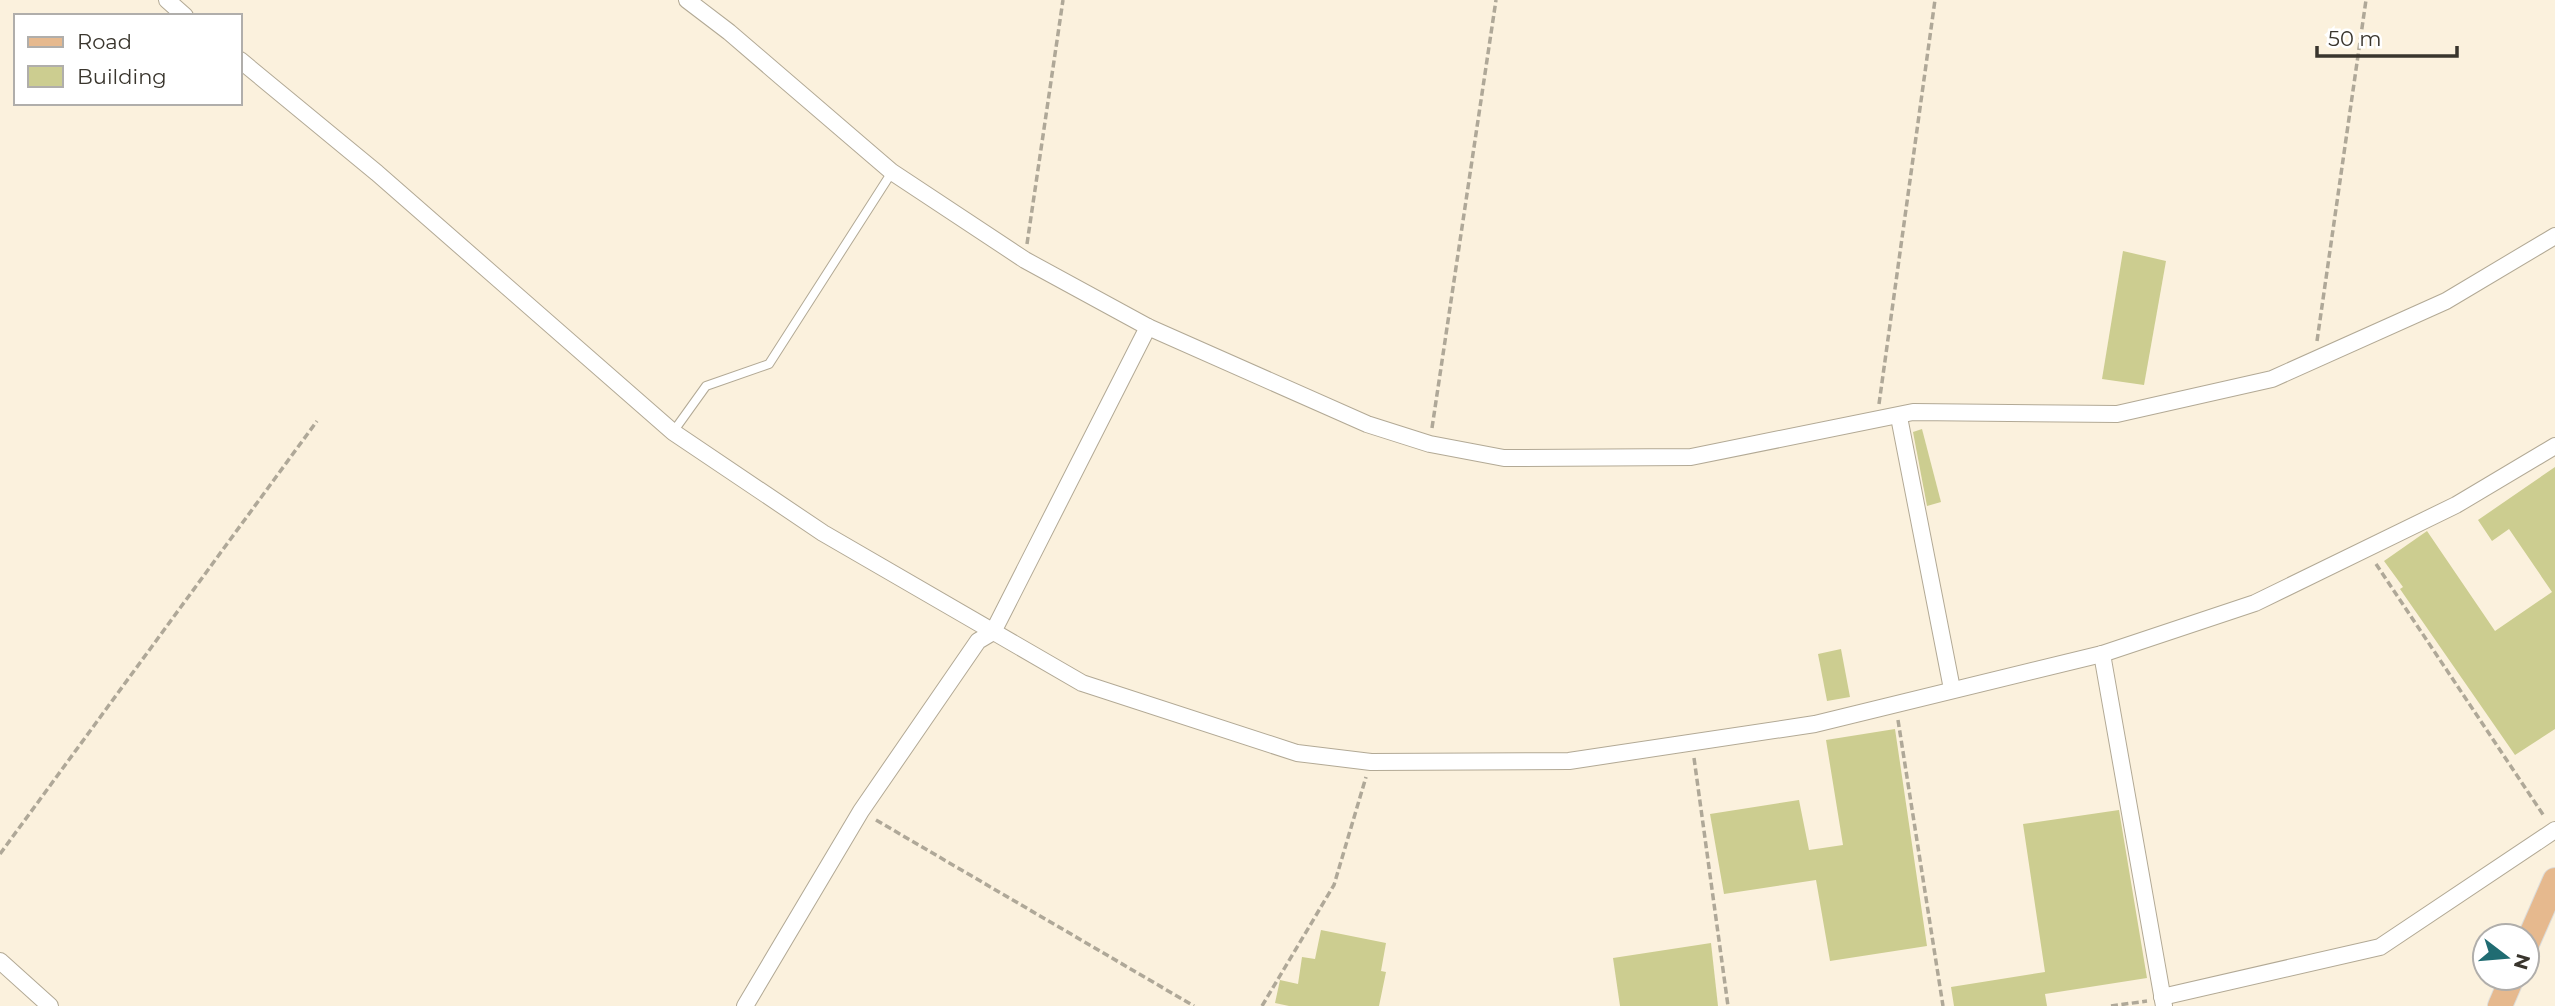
<svg xmlns="http://www.w3.org/2000/svg" width="2555" height="1006" font-family="Montserrat,sans-serif">
<rect width="100%" height="100%" fill="#fbf1dd"/>
<!-- building -->
<g fill="#cccd90">
<path d="M 2123,251 L 2166,261 L 2144,385 L 2102,379 Z"/>
<path d="M 1922,429 L 1941,502 L 1927,506 L 1913,432 Z"/>
<path d="M 2555,467 L 2555,729 L 2515,755 L 2400,589 L 2403,587 L 2384,561 L 2427,531 L 2495,631 L 2552,592 L 2509,529 L 2492,541 L 2478,520 Z"/>
<path d="M 1841,649 L 1850,697 L 1827,701 L 1818,654 Z"/>
<path d="M 1895,729 L 1927,946 L 1830,961 L 1816,880 L 1724,894 L 1710,814 L 1799,800 L 1809,850 L 1843,845 L 1826,740 Z"/>
<path d="M 2119,810 L 2147,978 L 2045,994 L 2047,1006 L 1954,1006 L 1951,987 L 2045,972 L 2023,824 Z"/>
<path d="M 1321,930 L 1386,943 L 1381,971 L 1386,972 L 1379,1006 L 1289,1006 L 1275,1003 L 1280,980 L 1298,984 L 1302,957 L 1315,959 Z"/>
<path d="M 1711,943 L 1718,1006 L 1620,1006 L 1613,958 Z"/>
</g>
<g fill="none" stroke-linecap="round" stroke-linejoin="round">
<!-- service casing -->
<g stroke="#b2a995" stroke-width="10">
<path id="service" d="M 673,432 L 706,386 L 769,364 L 892,172"/>
</g>
<!-- minor casing -->
<g stroke="#b2a995" stroke-width="18">
<g id="minor">
<path d="M 167,0 L 185,16"/>
<path d="M 687,0 L 729,32 L 892,172 L 1025,260 L 1148,327 L 1367,424 L 1430,444 L 1504,458 L 1691,457 L 1913,412 L 2117,414 L 2272,379 L 2446,301 L 2555,236"/>
<path d="M 240,60 L 377,173 L 673,432 L 823,533 L 1082,683 L 1297,753 L 1371,762 L 1569,761 L 1815,724 L 2102,654 L 2255,603 L 2456,505 L 2555,446"/>
<path d="M 1899,417 L 1952,689"/>
<path d="M 2102,654 L 2164,1006"/>
<path d="M 0,961 L 50,1006"/>
<path d="M 2162,997 L 2380,947 L 2555,830"/>
<path d="M 745,1006 L 861,811 L 978,641 L 993,632 L 1148,327"/>
</g>
</g>
<!-- primary casing -->
<g stroke="#dbdbd9" stroke-width="26">
<g id="primary">
<path d="M 2527,944 L 2555,880"/>
<path d="M 2500,1006 L 2512,978"/>
</g>
</g>
<!-- path -->
<g stroke="#afa898" stroke-width="3.5" stroke-dasharray="7 3.5" stroke-linecap="butt">
<path d="M 1027,244 L 1063,0"/>
<path d="M 2317,341 L 2366,0"/>
<path d="M 1879,404 L 1935,0"/>
<path d="M 1432,428 L 1496,0"/>
<path d="M 2376,564 L 2544,816"/>
<path d="M 1898,720 L 1943,1006"/>
<path d="M 1694,758 L 1728,1006"/>
<path d="M 876,820 L 1194,1006"/>
<path d="M 0,854 L 317,421"/>
<path d="M 1262,1006 L 1334,885 L 1366,777"/>
<path d="M 2111,1006 L 2147,1001"/>
</g>
<!-- service -->
<use href="#service" stroke="#fff" stroke-width="8"/>
<!-- minor -->
<use href="#minor" stroke="#fff" stroke-width="16"/>
<!-- primary -->
<use href="#primary" stroke="#e6b98e" stroke-width="24"/>
</g>
<!-- legend -->
<rect x="14" y="14" width="228" height="91" fill="#ffffff" stroke="#b0aeab" stroke-width="2"/>
<rect x="28" y="37" width="35" height="10" fill="#e6b98e" stroke="#b0aeab" stroke-width="2"/>
<text x="77" y="49" font-size="21" fill="#39352d">Road</text>
<rect x="28" y="66" width="35" height="21" fill="#cccd90" stroke="#b0aeab" stroke-width="2"/>
<text x="77" y="84" font-size="21" fill="#39352d">Building</text>
<!-- north arrow -->
<g transform="translate(2506 957) rotate(106)"><circle r="33" fill="#ffffff" stroke="#b0aeab" stroke-width="2"/>
<path d="M0-5L12 26L0 18L-12 26Z" fill="#206c72"/>
<text y="-10" font-size="19" font-weight="bold" text-anchor="middle" fill="#39352d">N</text>
</g>
<!-- scale -->
<path d="M2317 46v10h140v-10" fill="none" stroke="#39352d" stroke-width="3.5"/>
<text x="2328" y="46" font-size="21" fill="#39352d" stroke="#ffffff" stroke-width="5" paint-order="stroke">50 m</text>
</svg>
